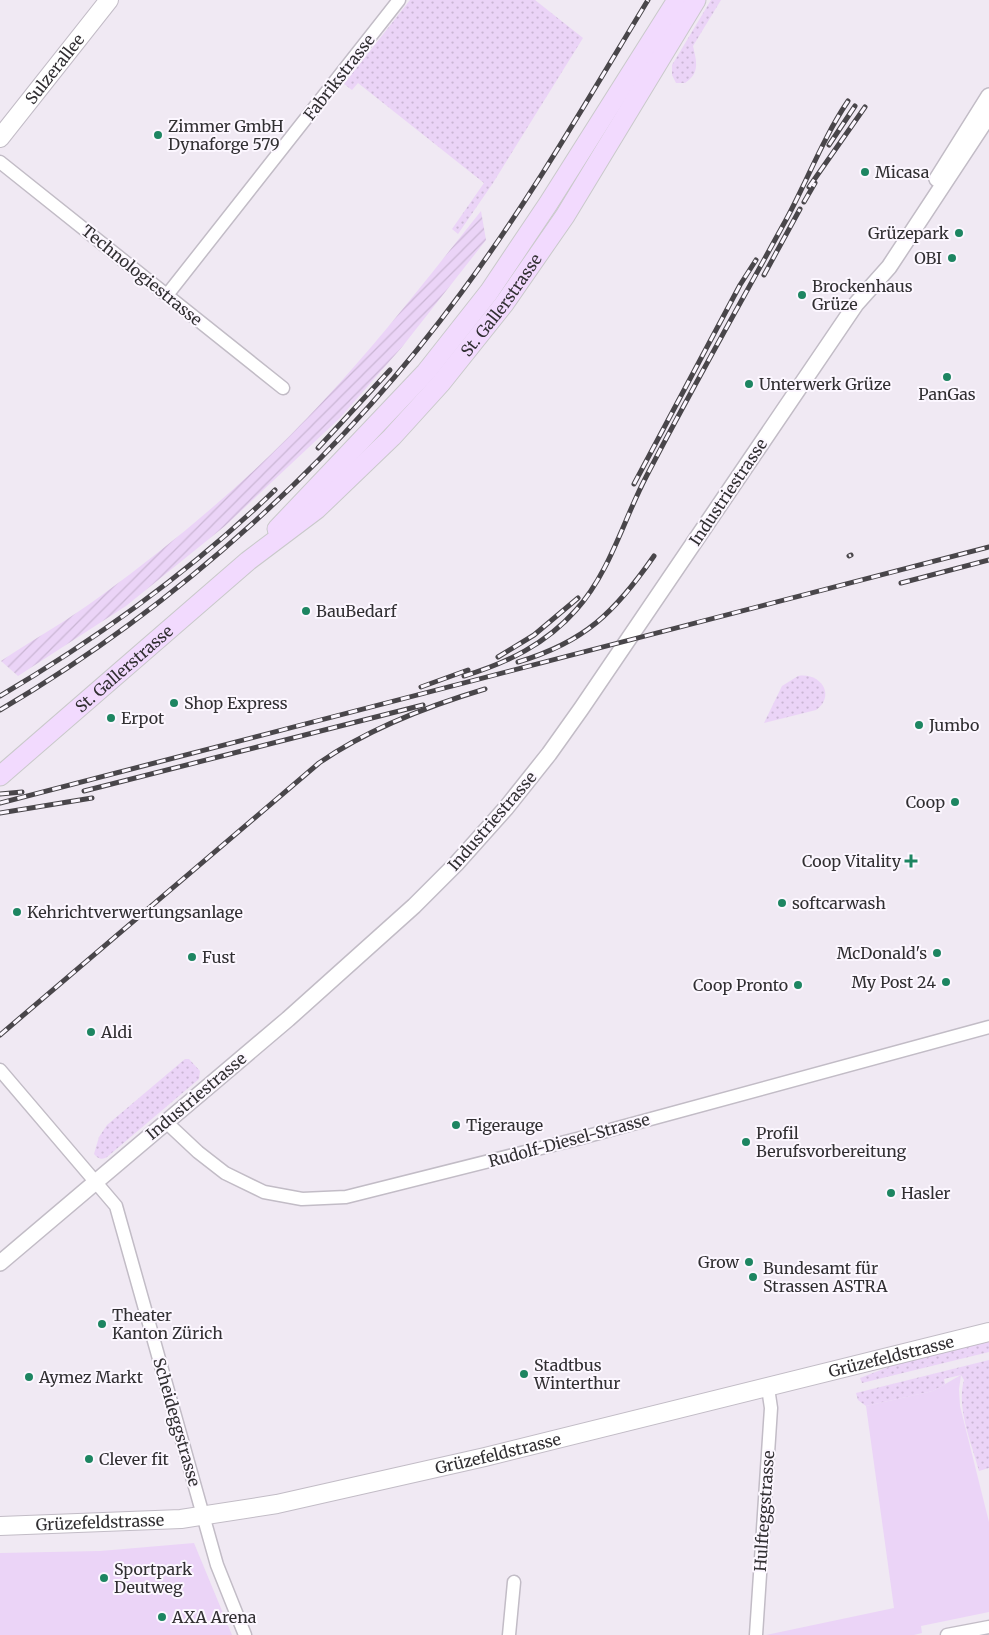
<svg xmlns="http://www.w3.org/2000/svg" width="989" height="1635" font-family="Merriweather,serif">
<defs>
<pattern id="grass-dots" width="8" height="8" patternUnits="userSpaceOnUse" patternTransform="scale(1.25)"><rect width="8" height="8" fill="#ebd4f7"/><path d="M2 2h.1M6 6h.1" fill="none" stroke="#cab6d4" stroke-width="1.8" stroke-linecap="round"/></pattern>
<pattern id="garden-furrows" width="10" height="10" patternUnits="userSpaceOnUse" patternTransform="scale(1.25)"><rect width="10" height="10" fill="#ebd4f7"/><path d="M-1 1l2-2M0 10L10 0M9 11l2-2" fill="none" stroke="#cab6d4"/></pattern>
</defs>
<rect width="100%" height="100%" fill="#f0e9f3"/>
<!-- grass -->
<g fill="url(#grass-dots)">
<path d="M 410,0 L 535,0 L 583,38 L 493,183 L 458,234 L 452,229 L 484,183 L 358,83 L 352,90 L 344,84 Z"/>
<path d="M 711,0 L 721,0 L 693,46 C 696,60 701,73 685,83 L 676,83 L 672,75 L 672,65 Z"/>
<path d="M 798,676 C 821,672 836,696 816,710 L 764,723 L 782,686 Z"/>
<path d="M 185,1059 L 189,1059 L 200,1071 L 199,1079 L 107,1157 C 102,1160 98,1159 94,1154 L 99,1137 L 107,1125 Z"/>
<path d="M 989,1341 L 989,1352 L 862,1383 L 860,1378 L 899,1363 Z"/>
<path d="M 989,1360 L 989,1468 L 979,1471 C 972,1444 956,1408 964,1380 L 961,1375 L 944,1379 L 945,1384 L 933,1391 L 866,1406 L 858,1400 L 856,1393 Z"/>
</g>
<!-- park -->
<g fill="#ebd4f7">
<path d="M 961,1375 L 959,1389 L 960,1406 L 989,1522 L 989,1612 L 921,1626 L 922,1633 L 914,1635 L 766,1635 L 894,1608 L 866,1406 L 933,1391 Z"/>
<path d="M 194,1543 L 232,1635 L 0,1635 L 0,1553 L 100,1551 Z"/>
</g>
<!-- garden -->
<path fill="url(#garden-furrows)" d="M 481,211 L 486,240 L 402,347 L 340,418 L 225,526 L 126,606 L 18,676 L 1,661 C 34,639 70,619 102,595 C 181,537 258,472 324,400 C 380,340 430,275 481,211 Z"/>
<g fill="none" stroke-linecap="round" stroke-linejoin="round">
<!-- minor casing -->
<g stroke="#c2bcc6" stroke-width="15">
<g id="minor">
<path d="M 0,162 L 283,388"/>
<path d="M 167,295 L 399,0"/>
<path d="M 0,1070 L 116,1206 L 217,1565 L 245,1635"/>
<path d="M 166,1122 L 198,1152 L 225,1173 L 264,1192 L 302,1199 L 346,1197 L 577,1139 L 989,1027"/>
<path d="M 509,1635 L 514,1582"/>
<path d="M 756,1635 L 771,1408 L 768,1388"/>
<path d="M 947,1635 L 989,1627"/>
</g>
</g>
<!-- tertiary casing -->
<g stroke="#c2bcc6" stroke-width="18">
<g id="tertiary">
<path d="M 937,179 L 989,96"/>
<path d="M 0,1263 L 288,1019 L 414,906 L 456,864 L 506,808 L 549,754 L 581,709 L 856,304 L 889,267 L 989,115"/>
</g>
</g>
<!-- secondary casing -->
<g stroke="#c2bcc6" stroke-width="20">
<g id="secondary">
<path id="s1" d="M 0,138 L 109,0"/>
<path id="s2" d="M 0,1526 L 181,1519 L 277,1504 L 485,1457 L 989,1332"/>
</g>
</g>
<!-- primary casing -->
<g stroke="#c9c9ca" stroke-width="21">
<g id="primary">
<path d="M 277,529 L 426,372 L 489,292 L 548,204 L 677,0"/>
<path id="s3" d="M 0,776 L 248,561 L 317,509 L 392,437 L 441,383 L 504,304 L 565,216 L 696,0"/>
</g>
</g>
<!-- minor -->
<use href="#minor" stroke="#fff" stroke-width="12"/>
<!-- tertiary -->
<use href="#tertiary" stroke="#fff" stroke-width="15"/>
<!-- secondary -->
<use href="#secondary" stroke="#fff" stroke-width="18"/>
<!-- primary -->
<use href="#primary" stroke="#f2dafe" stroke-width="19"/>
<!-- rail casing -->
<g stroke="#49464a" stroke-width="5">
<g id="rail">
<path d="M 829,145 L 855,106"/>
<path d="M 809,187 L 865,107"/>
<path d="M 804,202 L 815,183"/>
<path d="M 764,275 L 800,209"/>
<path d="M 318,448 L 390,370"/>
<path d="M 634,484 L 740,285 L 756,260"/>
<path d="M 849,556 L 851,555"/>
<path d="M 901,583 L 989,560"/>
<path d="M 498,657 L 534,635 L 578,598"/>
<path d="M 518,662 C 585,642 615,612 654,556"/>
<path d="M 464,676 C 507,663 546,644 576,610 C 610,572 623,521 646,477 C 691,390 740,304 787,218 C 808,179 823,138 848,101"/>
<path d="M 421,687 L 468,670"/>
<path d="M 0,696 C 100,637 192,570 275,490"/>
<path d="M 0,710 C 177,606 340,458 461,293 C 530,200 588,99 648,0"/>
<path d="M 84,791 L 423,705"/>
<path d="M 0,794 L 22,792"/>
<path d="M 0,803 L 989,547"/>
<path d="M 0,813 L 92,798"/>
<path d="M 0,1035 L 319,763 C 368,729 428,706 485,689"/>
</g>
</g>
<!-- rail -->
<use href="#rail" stroke="#fcf7ff" stroke-width="3" stroke-dasharray="9" stroke-linecap="butt"/>
</g>
<!-- markers -->
<g fill="#1d8561" stroke="#fcf7ff" stroke-width="2">
<circle cx="158" cy="135" r="5"/>
<circle cx="865" cy="172" r="5"/>
<circle cx="959" cy="233" r="5"/>
<circle cx="952" cy="258" r="5"/>
<circle cx="802" cy="295" r="5"/>
<circle cx="947" cy="377" r="5"/>
<circle cx="749" cy="384" r="5"/>
<circle cx="306" cy="611" r="5"/>
<circle cx="174" cy="703" r="5"/>
<circle cx="111" cy="718" r="5"/>
<circle cx="919" cy="725" r="5"/>
<circle cx="955" cy="802" r="5"/>
<path d="M908.5 853.5h5v5h5v5h-5v5h-5v-5h-5v-5h5z"/>
<circle cx="782" cy="903" r="5"/>
<circle cx="17" cy="912" r="5"/>
<circle cx="937" cy="953" r="5"/>
<circle cx="192" cy="957" r="5"/>
<circle cx="946" cy="982" r="5"/>
<circle cx="798" cy="985" r="5"/>
<circle cx="91" cy="1032" r="5"/>
<circle cx="456" cy="1125" r="5"/>
<circle cx="746" cy="1142" r="5"/>
<circle cx="891" cy="1193" r="5"/>
<circle cx="749" cy="1262" r="5"/>
<circle cx="753" cy="1277" r="5"/>
<circle cx="102" cy="1324" r="5"/>
<circle cx="524" cy="1374" r="5"/>
<circle cx="29" cy="1377" r="5"/>
<circle cx="89" cy="1459" r="5"/>
<circle cx="104" cy="1578" r="5"/>
<circle cx="162" cy="1617" r="5"/>
</g>
<g text-anchor="middle" dominant-baseline="central" stroke-width="4" stroke-linejoin="round" paint-order="stroke">
<!-- street labels -->
<g font-size="16" fill="#312f32" stroke="#fcf7ff">
<text stroke="none"><textPath href="#s1" startOffset="88">Sulzerallee</textPath></text>
<text transform="translate(339 77) rotate(-52)">Fabrikstrasse</text>
<text transform="translate(142 275) rotate(39)">Technologiestrasse</text>
<text stroke="none"><textPath href="#s3" startOffset="690">St. Gallerstrasse</textPath></text>
<text transform="translate(728 492) rotate(-56)">Industriestrasse</text>
<text stroke="none"><textPath href="#s3" startOffset="164">St. Gallerstrasse</textPath></text>
<text transform="translate(492 821) rotate(-49)">Industriestrasse</text>
<text transform="translate(196 1096) rotate(-40)">Industriestrasse</text>
<text transform="translate(569 1140) rotate(-15)">Rudolf-Diesel-Strasse</text>
<text stroke="none"><textPath href="#s2" startOffset="910">Grüzefeldstrasse</textPath></text>
<text transform="translate(177 1422) rotate(74)">Scheideggstrasse</text>
<text stroke="none"><textPath href="#s2" startOffset="505">Grüzefeldstrasse</textPath></text>
<text transform="translate(764 1511) rotate(-86)">Hulfteggstrasse</text>
<text stroke="none"><textPath href="#s2" startOffset="100">Grüzefeldstrasse</textPath></text>
</g>
<!-- poi labels -->
<g font-size="16" fill="#312f32" stroke="#fcf7ff" text-anchor="start">
<text x="168" y="126">Zimmer GmbH<tspan x="168" dy="18">Dynaforge 579</tspan></text>
<text x="875" y="172">Micasa</text>
<text x="949" y="233" text-anchor="end">Grüzepark</text>
<text x="942" y="258" text-anchor="end">OBI</text>
<text x="812" y="286">Brockenhaus<tspan x="812" dy="18">Grüze</tspan></text>
<text x="759" y="384">Unterwerk Grüze</text>
<text x="947" y="394" text-anchor="middle">PanGas</text>
<text x="316" y="611">BauBedarf</text>
<text x="184" y="703">Shop Express</text>
<text x="121" y="718">Erpot</text>
<text x="929" y="725">Jumbo</text>
<text x="945" y="802" text-anchor="end">Coop</text>
<text x="901" y="861" text-anchor="end">Coop Vitality</text>
<text x="792" y="903">softcarwash</text>
<text x="27" y="912">Kehrichtverwertungsanlage</text>
<text x="927" y="953" text-anchor="end">McDonald's</text>
<text x="202" y="957">Fust</text>
<text x="936" y="982" text-anchor="end">My Post 24</text>
<text x="788" y="985" text-anchor="end">Coop Pronto</text>
<text x="101" y="1032">Aldi</text>
<text x="466" y="1125">Tigerauge</text>
<text x="756" y="1133">Profil<tspan x="756" dy="18">Berufsvorbereitung</tspan></text>
<text x="901" y="1193">Hasler</text>
<text x="739" y="1262" text-anchor="end">Grow</text>
<text x="763" y="1268">Bundesamt für<tspan x="763" dy="18">Strassen ASTRA</tspan></text>
<text x="112" y="1315">Theater<tspan x="112" dy="18">Kanton Zürich</tspan></text>
<text x="534" y="1365">Stadtbus<tspan x="534" dy="18">Winterthur</tspan></text>
<text x="39" y="1377">Aymez Markt</text>
<text x="99" y="1459">Clever fit</text>
<text x="114" y="1569">Sportpark<tspan x="114" dy="18">Deutweg</tspan></text>
<text x="172" y="1617">AXA Arena</text>
</g>
</g>
</svg>
